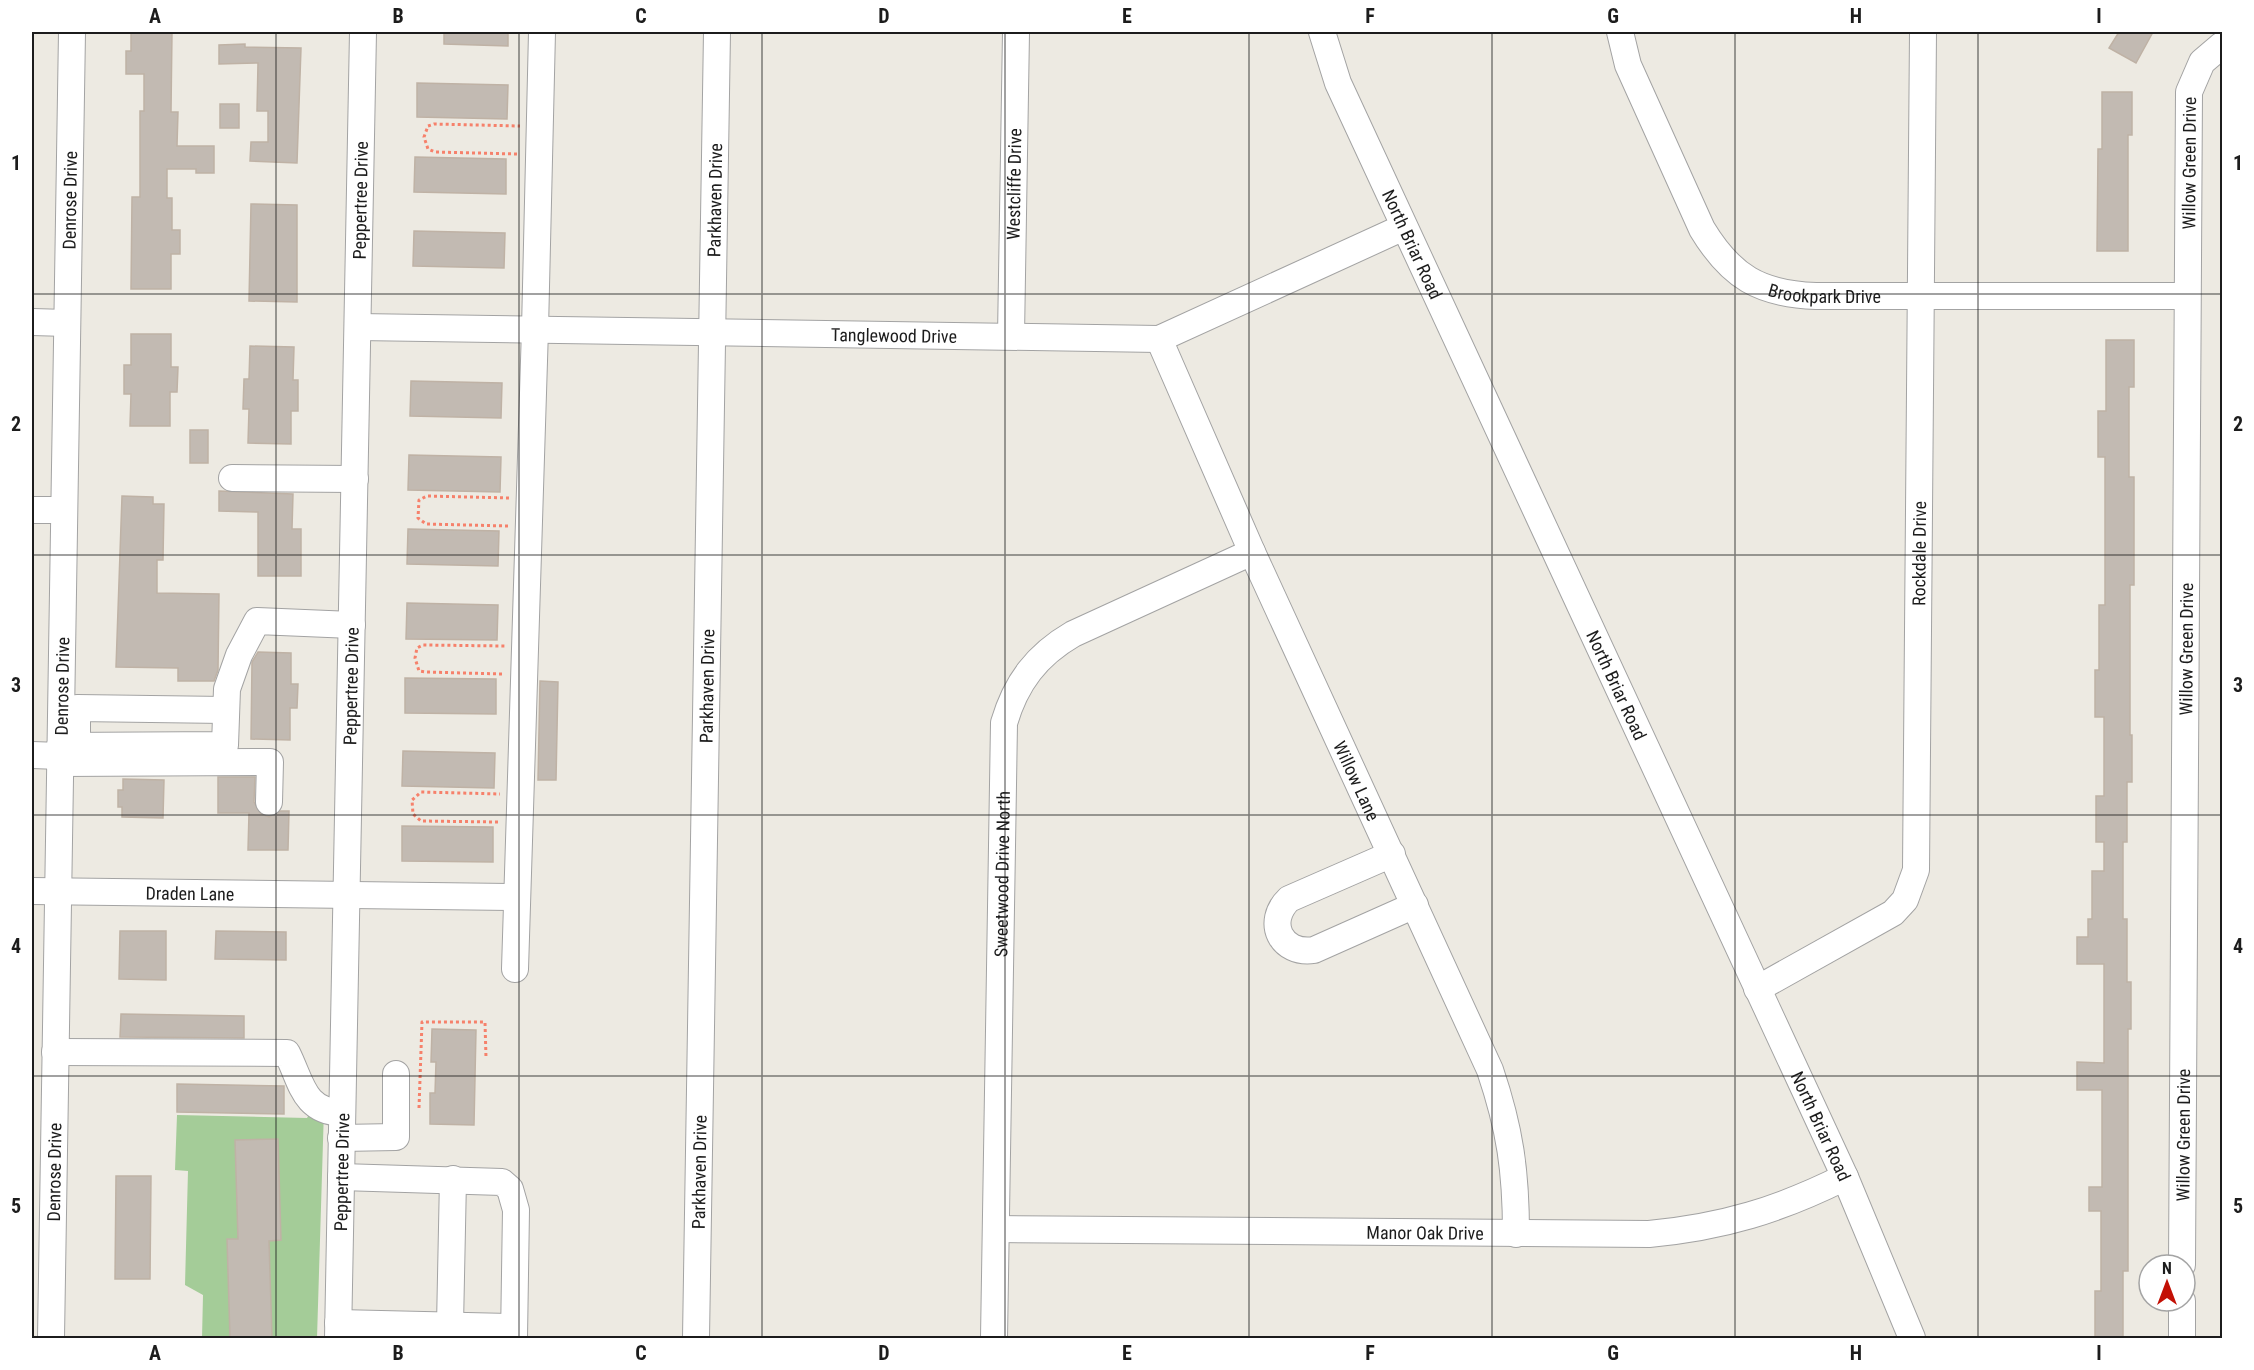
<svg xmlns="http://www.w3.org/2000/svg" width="2254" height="1370" font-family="'Roboto Condensed',sans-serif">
<rect width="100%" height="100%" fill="#edeae2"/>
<!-- forest -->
<path fill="#a4cc98" d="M 315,1105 L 324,1109 L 317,1338 L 202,1338 L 203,1295 L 185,1285 L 188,1171 L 175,1170 L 177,1115 L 307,1118 Z"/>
<!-- building -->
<g fill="#c2bab2" stroke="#bfb2a5" stroke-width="1.5">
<path d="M 131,32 L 172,32 L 171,112 L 178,112 L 177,146 L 214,146 L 214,173 L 196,173 L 196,169 L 167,169 L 167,198 L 172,198 L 172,230 L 180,230 L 180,254 L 171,254 L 171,289 L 131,289 L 132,197 L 140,197 L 140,111 L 144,111 L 144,74 L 126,74 L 126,51 L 131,51 Z"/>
<path d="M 444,32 L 508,32 L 508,46 L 444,44 Z"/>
<path d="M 2119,32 L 2153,32 L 2136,63 L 2109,48 Z"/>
<path d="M 245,44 L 245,47 L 301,48 L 297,163 L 250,161 L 251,142 L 268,142 L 268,111 L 257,111 L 258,63 L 219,64 L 219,45 Z"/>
<path d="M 417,83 L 508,85 L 507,119 L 417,117 Z"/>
<path d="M 2102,92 L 2132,92 L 2132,135 L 2128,135 L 2128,251 L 2097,251 L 2098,149 L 2102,149 Z"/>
<rect x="220" y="104" width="19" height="24"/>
<path d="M 415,157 L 506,159 L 506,194 L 414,192 Z"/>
<path d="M 251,204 L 297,205 L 297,302 L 249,301 Z"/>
<path d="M 414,231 L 505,233 L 504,268 L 413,266 Z"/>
<path d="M 131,334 L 171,334 L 171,367 L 178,367 L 177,392 L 170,392 L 170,426 L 130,426 L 131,394 L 124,394 L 124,365 L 131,365 Z"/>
<path d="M 2106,340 L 2134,340 L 2134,387 L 2129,387 L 2129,477 L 2134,477 L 2134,585 L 2130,585 L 2130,735 L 2132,735 L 2132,782 L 2127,782 L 2127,842 L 2123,842 L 2123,919 L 2127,919 L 2127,982 L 2131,982 L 2131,1029 L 2128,1029 L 2128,1271 L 2123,1271 L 2123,1337 L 2095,1337 L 2095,1291 L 2101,1291 L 2101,1211 L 2089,1211 L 2089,1187 L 2102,1187 L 2102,1090 L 2077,1090 L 2077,1062 L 2104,1063 L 2104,964 L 2077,964 L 2077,937 L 2088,937 L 2088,919 L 2092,919 L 2092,871 L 2104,871 L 2104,842 L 2096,842 L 2096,796 L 2104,796 L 2104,717 L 2095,717 L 2095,670 L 2099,670 L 2099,605 L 2105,605 L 2105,457 L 2098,457 L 2098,411 L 2106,411 Z"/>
<path d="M 250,346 L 294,347 L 293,380 L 298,380 L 298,411 L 291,411 L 291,444 L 248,443 L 249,409 L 243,409 L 244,379 L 249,379 Z"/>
<path d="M 411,381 L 502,383 L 501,418 L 410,416 Z"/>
<rect x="190" y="430" width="18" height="33"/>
<path d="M 409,455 L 501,457 L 500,492 L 408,490 Z"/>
<path d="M 219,491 L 293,494 L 292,529 L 301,529 L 301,576 L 258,576 L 258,512 L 219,511 Z"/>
<path d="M 122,496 L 153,497 L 153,504 L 164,504 L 163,560 L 157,560 L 157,593 L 219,594 L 218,670 L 214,681 L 178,681 L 178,668 L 116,667 Z"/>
<path d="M 408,529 L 499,531 L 498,566 L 407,564 Z"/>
<path d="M 407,603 L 498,605 L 497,640 L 406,639 Z"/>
<path d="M 258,652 L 291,653 L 291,684 L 298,684 L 297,708 L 290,708 L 290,740 L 251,739 L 252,662 Z"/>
<path d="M 405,678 L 496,679 L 496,714 L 405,713 Z"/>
<path d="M 540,681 L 558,682 L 556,780 L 538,780 Z"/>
<path d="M 403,751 L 495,753 L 494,788 L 402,786 Z"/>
<path d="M 218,777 L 255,777 L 254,802 L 261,814 L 269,817 L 280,811 L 289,811 L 288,850 L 248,850 L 249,813 L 218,813 Z"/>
<path d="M 123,779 L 164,780 L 163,818 L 122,817 L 122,807 L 118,807 L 118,790 L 123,790 Z"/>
<path d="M 402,826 L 493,827 L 493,862 L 402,861 Z"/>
<path d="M 120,931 L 166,931 L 166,980 L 119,979 Z"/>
<path d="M 216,931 L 286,932 L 286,960 L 215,959 Z"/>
<path d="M 121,1014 L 244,1016 L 244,1038 L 120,1037 Z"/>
<path d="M 432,1029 L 476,1030 L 474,1125 L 430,1124 L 430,1093 L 435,1093 L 436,1062 L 431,1062 Z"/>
<path d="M 177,1084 L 284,1086 L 284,1114 L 177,1112 Z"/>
<path d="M 278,1139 L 281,1240 L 269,1241 L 272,1338 L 230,1338 L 227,1239 L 238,1239 L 235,1140 Z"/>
<path d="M 116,1176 L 151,1176 L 150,1279 L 115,1279 Z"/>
</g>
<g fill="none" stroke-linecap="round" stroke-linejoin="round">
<!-- minor casing -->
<g stroke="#a3a3a3" stroke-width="28">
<g id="minor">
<path id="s1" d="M 1322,32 L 1338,83 L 1845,1177 L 1912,1338"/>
<path id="s2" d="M 1620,32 L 1628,65 L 1702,229 C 1731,277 1760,294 1816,296 L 2187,296"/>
<path d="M 32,322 L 67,323"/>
<path id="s3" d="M 358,327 L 1159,339 L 1404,227"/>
<path id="s4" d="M 1011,336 L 1016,32"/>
<path id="s5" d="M 1159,339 L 1252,552 L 1490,1070 C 1510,1129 1516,1171 1516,1234"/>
<path d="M 232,478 L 355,479"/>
<path d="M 32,510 L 64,510"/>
<path d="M 77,742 L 77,708 L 225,710"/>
<path d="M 60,746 L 225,745 L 227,689 L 239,655 L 257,621 L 352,625"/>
<path d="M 32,755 L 60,756"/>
<path d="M 59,763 L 270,762 L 269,802"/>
<path d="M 1392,854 L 1289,899 C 1265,922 1281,955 1314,950 L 1415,905"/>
<path id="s6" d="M 32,891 L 517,897"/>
<path d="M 515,969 L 535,329 L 542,32"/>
<path id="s7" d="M 1757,989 L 1893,913 L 1905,900 L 1916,870 L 1923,32"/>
<path d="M 55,1052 L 287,1053 C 302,1083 303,1111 342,1113"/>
<path d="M 341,1138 L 396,1137 L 396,1074"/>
<path d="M 341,1177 L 502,1182 L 510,1189 L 516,1210 L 514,1338"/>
<path id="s8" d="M 996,1229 L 1649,1234 C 1723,1227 1779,1210 1845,1177"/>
<path id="s9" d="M 2182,1265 L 2189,92 L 2202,62 L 2222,45"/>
<path d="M 338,1323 L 514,1327"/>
<path d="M 450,1325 L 453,1179"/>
<path id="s10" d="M 51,1338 L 72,32"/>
<path id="s11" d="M 338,1338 L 363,32"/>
<path id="s12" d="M 696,1338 L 717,32"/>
<path id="s13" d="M 994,1338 L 1004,723 C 1016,682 1037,655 1073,634 L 1252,552"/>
<path d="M 2182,1338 L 2182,1301"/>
</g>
</g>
<!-- path -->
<g stroke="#f6816b" stroke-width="3" stroke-dasharray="3 3" stroke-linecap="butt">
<path d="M 517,154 L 435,152 L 428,149 L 424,137 L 428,126 L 434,124 L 520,126"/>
<path d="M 508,526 L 426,524 L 418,518 L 419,500 L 427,496 L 510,498"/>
<path d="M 502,674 L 426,672 L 419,671 L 415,658 L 417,648 L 423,645 L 505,646"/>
<path d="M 498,822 L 421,821 L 413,814 L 412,800 L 421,792 L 500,794"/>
<path d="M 419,1108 L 422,1022 L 485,1022 L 486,1058"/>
</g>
<!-- minor -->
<use href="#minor" stroke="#fff" stroke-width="26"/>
</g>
<!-- grid -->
<path fill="none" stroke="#1c1c1c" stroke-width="1.5" stroke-opacity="0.55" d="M 276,32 L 276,1338M 519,32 L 519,1338M 762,32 L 762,1338M 1005,32 L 1005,1338M 1249,32 L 1249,1338M 1492,32 L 1492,1338M 1735,32 L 1735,1338M 1978,32 L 1978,1338M 32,294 L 2222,294M 32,555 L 2222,555M 32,815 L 2222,815M 32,1076 L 2222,1076"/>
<g text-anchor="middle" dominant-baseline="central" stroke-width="4.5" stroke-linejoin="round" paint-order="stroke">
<!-- street labels -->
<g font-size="18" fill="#1c1c1c" stroke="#fff">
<text stroke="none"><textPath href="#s9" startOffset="1102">Willow Green Drive</textPath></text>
<text stroke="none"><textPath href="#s4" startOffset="152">Westcliffe Drive</textPath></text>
<text stroke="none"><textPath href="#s10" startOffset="1138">Denrose Drive</textPath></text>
<text stroke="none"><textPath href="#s11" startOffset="1138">Peppertree Drive</textPath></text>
<text stroke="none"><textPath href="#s12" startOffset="1138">Parkhaven Drive</textPath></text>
<text stroke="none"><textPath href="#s1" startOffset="231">North Briar Road</textPath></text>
<text stroke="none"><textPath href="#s2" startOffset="362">Brookpark Drive</textPath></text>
<text stroke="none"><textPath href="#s3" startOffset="536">Tanglewood Drive</textPath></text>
<text stroke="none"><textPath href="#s7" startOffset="522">Rockdale Drive</textPath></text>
<text stroke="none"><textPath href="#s9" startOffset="616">Willow Green Drive</textPath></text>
<text stroke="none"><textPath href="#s10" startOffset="652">Denrose Drive</textPath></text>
<text stroke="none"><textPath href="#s11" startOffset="652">Peppertree Drive</textPath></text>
<text stroke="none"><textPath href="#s12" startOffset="652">Parkhaven Drive</textPath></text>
<text stroke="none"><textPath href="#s1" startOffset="717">North Briar Road</textPath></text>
<text stroke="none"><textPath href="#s5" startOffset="484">Willow Lane</textPath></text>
<text stroke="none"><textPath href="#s13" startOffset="464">Sweetwood Drive North</textPath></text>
<text stroke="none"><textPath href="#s6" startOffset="158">Draden Lane</textPath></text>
<text stroke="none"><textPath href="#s1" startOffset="1203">North Briar Road</textPath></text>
<text stroke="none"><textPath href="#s9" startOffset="130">Willow Green Drive</textPath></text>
<text stroke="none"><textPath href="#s10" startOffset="166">Denrose Drive</textPath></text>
<text stroke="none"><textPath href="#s11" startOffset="166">Peppertree Drive</textPath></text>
<text stroke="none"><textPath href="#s12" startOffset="166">Parkhaven Drive</textPath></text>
<text stroke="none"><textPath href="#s8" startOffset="429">Manor Oak Drive</textPath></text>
</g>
</g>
<!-- border -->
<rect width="2254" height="1370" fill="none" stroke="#ffffff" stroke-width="66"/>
<!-- north arrow -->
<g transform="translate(2167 1283)"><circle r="28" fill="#ffffff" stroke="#a4a4a4" stroke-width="1.5"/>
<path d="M0-4.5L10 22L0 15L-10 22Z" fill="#c31005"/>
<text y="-9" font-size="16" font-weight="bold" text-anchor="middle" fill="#1c1c1c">N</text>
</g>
<rect x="33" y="33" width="2188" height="1304" fill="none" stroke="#1c1c1c" stroke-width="2"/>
<g font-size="20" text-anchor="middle" font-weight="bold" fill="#1c1c1c">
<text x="155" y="23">A</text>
<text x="398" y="23">B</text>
<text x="641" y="23">C</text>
<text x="884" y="23">D</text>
<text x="1127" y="23">E</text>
<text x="1370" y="23">F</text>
<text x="1613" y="23">G</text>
<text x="1856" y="23">H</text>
<text x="2099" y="23">I</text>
<text x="16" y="170">1</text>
<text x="2238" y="170">1</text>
<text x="16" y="431">2</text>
<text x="2238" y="431">2</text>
<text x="16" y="692">3</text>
<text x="2238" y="692">3</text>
<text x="16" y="953">4</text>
<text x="2238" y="953">4</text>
<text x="16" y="1213">5</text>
<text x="2238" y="1213">5</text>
<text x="155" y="1360">A</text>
<text x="398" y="1360">B</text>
<text x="641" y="1360">C</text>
<text x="884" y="1360">D</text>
<text x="1127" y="1360">E</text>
<text x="1370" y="1360">F</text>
<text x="1613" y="1360">G</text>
<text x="1856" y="1360">H</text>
<text x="2099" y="1360">I</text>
</g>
</svg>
